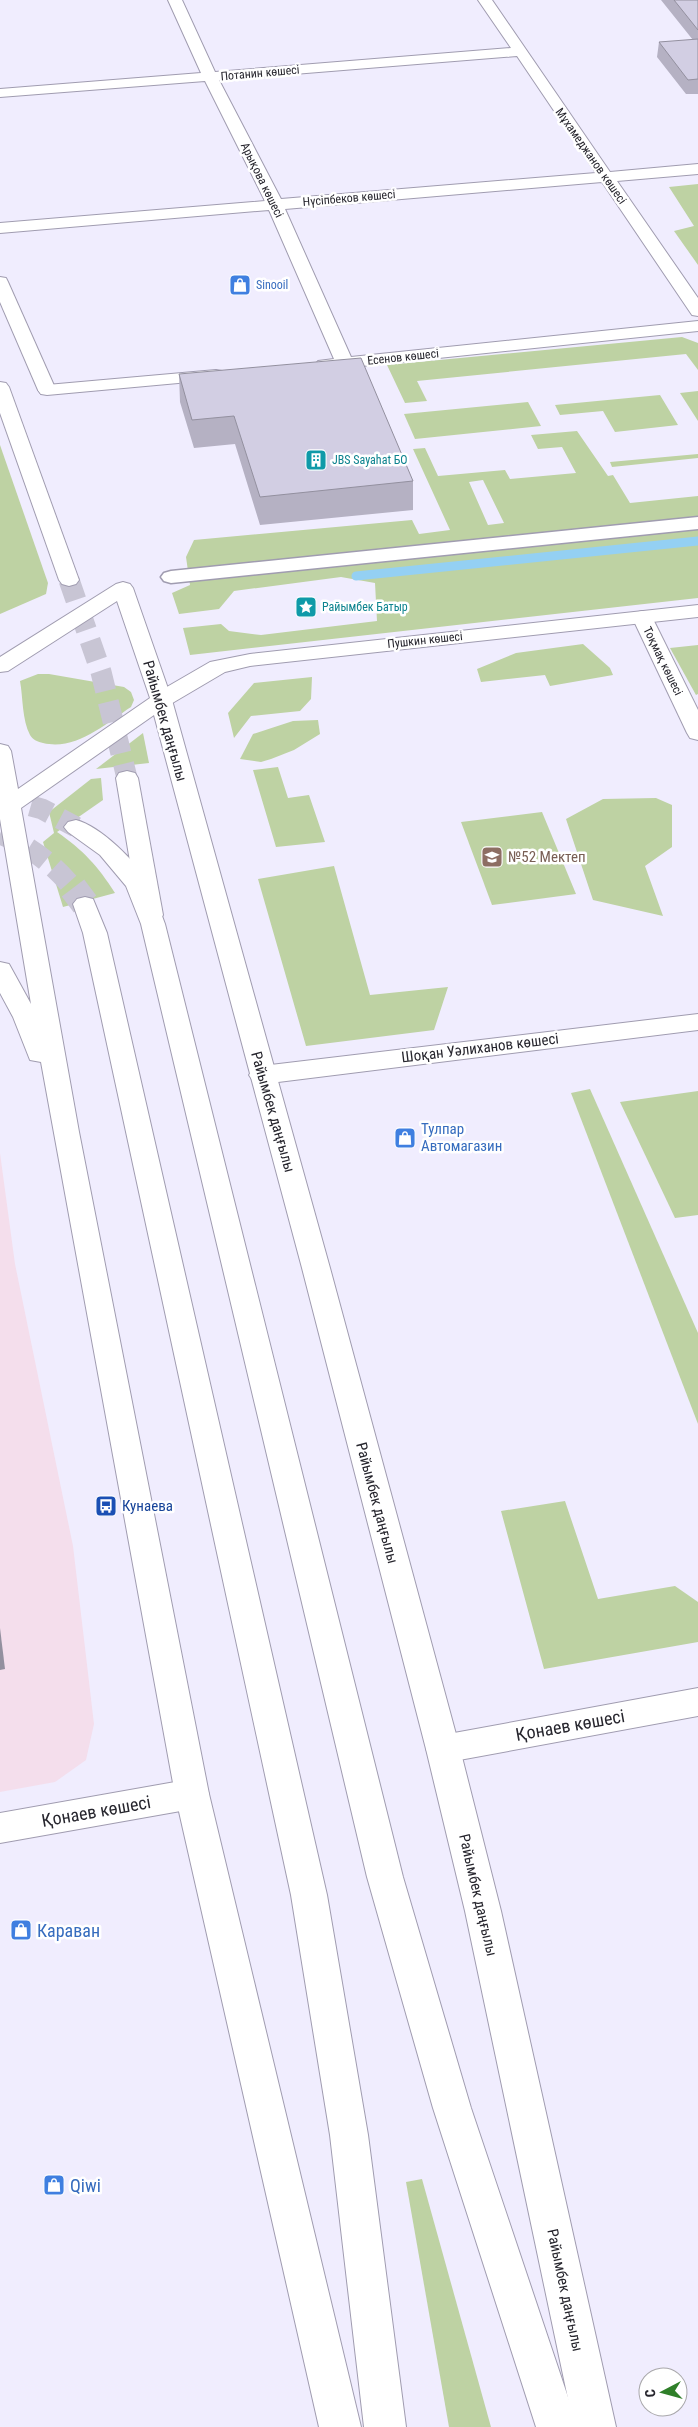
<svg xmlns="http://www.w3.org/2000/svg" width="698" height="2427" font-family="'Roboto Condensed',sans-serif">
<rect width="100%" height="100%" fill="#f0edfe"/>
<!-- commercial -->
<path fill="#f4deec" d="M 0,1153 L 15,1264 L 73,1546 L 94,1724 L 86,1760 L 55,1782 L 0,1792 Z"/>
<!-- green -->
<g fill="#bed2a3" fill-rule="evenodd">
<path d="M 698,184 L 698,265 L 674,231 L 694,226 L 669,187 Z"/>
<path d="M 682,337 L 698,343 L 698,370 L 686,354 L 417,381 L 427,401 L 405,403 L 387,365 Z"/>
<path d="M 698,391 L 698,421 L 680,393 Z"/>
<path d="M 660,395 L 678,425 L 615,432 L 603,411 L 560,415 L 555,405 Z"/>
<path d="M 528,402 L 541,426 L 415,439 L 404,414 Z"/>
<path d="M 577,431 L 608,476 L 613,475 L 630,503 L 698,496 L 698,598 L 190,655 L 183,628 L 221,624 L 229,631 L 261,635 L 377,621 L 375,583 L 341,577 L 234,591 L 219,609 L 179,614 L 172,593 L 190,585 L 186,557 L 194,540 L 412,520 L 419,534 L 450,530 L 413,449 L 425,448 L 438,476 L 505,470 L 510,479 L 576,473 L 562,447 L 538,449 L 531,435 ZM 483,480 L 504,523 L 488,525 L 469,482 Z"/>
<path d="M 0,445 L 48,583 L 46,594 L 0,614 Z"/>
<path d="M 698,454 L 698,458 L 612,467 L 610,462 Z"/>
<path d="M 583,644 L 610,668 L 613,675 L 550,686 L 545,675 L 481,682 L 477,669 L 516,653 Z"/>
<path d="M 698,645 L 698,694 L 696,695 L 670,648 Z"/>
<path d="M 38,674 L 49,674 L 124,687 L 131,692 L 134,700 L 131,707 C 105,724 76,751 43,743 C 38,742 33,740 30,735 C 22,720 23,697 20,681 Z"/>
<path d="M 312,677 L 311,699 L 300,711 L 251,716 L 234,738 L 228,713 L 254,683 Z"/>
<path d="M 318,720 L 320,734 L 294,750 L 271,759 L 261,762 L 240,759 L 253,734 L 293,721 Z"/>
<path d="M 143,733 L 149,763 L 96,769 Z"/>
<path d="M 278,767 L 288,798 L 309,795 L 325,842 L 276,847 L 253,770 Z"/>
<path d="M 101,778 L 103,800 L 57,832 C 83,850 98,866 115,893 L 63,907 L 43,842 L 54,833 L 49,812 L 91,779 Z"/>
<path d="M 656,798 L 672,805 L 672,847 L 645,866 L 663,916 L 593,900 L 566,819 L 603,799 Z"/>
<path d="M 542,812 L 576,894 L 492,905 L 461,822 Z"/>
<path d="M 334,866 L 370,995 L 448,987 L 434,1030 L 306,1046 L 258,879 Z"/>
<path d="M 590,1089 L 698,1333 L 698,1424 L 571,1093 Z"/>
<path d="M 698,1091 L 698,1215 L 675,1218 L 620,1102 Z"/>
<path d="M 565,1501 L 598,1599 L 675,1586 L 698,1602 L 698,1642 L 544,1669 L 501,1511 Z"/>
<path d="M 422,2179 L 491,2427 L 449,2427 L 406,2182 Z"/>
</g>
<g fill="none" stroke-linecap="round" stroke-linejoin="round">
<!-- stream -->
<path stroke="#94d0f3" stroke-width="9" d="M 356,576 L 698,541"/>
<!-- secondary-tunnel -->
<path stroke="#c8c5d4" stroke-width="21" stroke-dasharray="21 11" stroke-linecap="butt" d="M 69,580 L 101,672 L 127,778"/>
<!-- primary-tunnel-far1 -->
<g stroke="#c8c5d4" stroke-width="21" stroke-dasharray="21 11" stroke-linecap="butt">
<path d="M 0,797 L 42,809 L 76,827"/>
<path d="M 0,834 C 30,846 53,864 74,889"/>
</g>
<!-- primary-tunnel -->
<path stroke="#c8c5d4" stroke-width="28" stroke-dasharray="28 14" stroke-linecap="butt" d="M 73,888 L 85,904"/>
<!-- pedestrian casing -->
<g stroke="#a09cb0" stroke-width="3">
<path id="pedestrian" d="M 698,517 L 698,529 L 171,583 L 164,581 L 161,577 L 164,573 L 171,571 Z"/>
</g>
<!-- minor casing -->
<g stroke="#a09cb0" stroke-width="2">
<g id="minor">
<path d="M 168,0 L 182,0 L 215,72 L 511,48 L 478,0 L 492,0 L 610,172 L 698,164 L 698,174 L 617,181 L 698,298 L 698,316 L 692,315 L 602,182 L 285,209 L 351,357 L 698,321 L 698,331 L 324,370 L 318,369 L 315,365 L 318,361 L 334,359 L 269,210 L 0,233 L 0,223 L 265,201 L 205,81 L 0,97 L 0,89 L 201,73 ZM 517,56 L 596,173 L 281,199 L 219,80 Z"/>
<path d="M 216,370 L 222,371 L 225,375 L 222,379 L 47,395 L 41,394 L 38,390 L 41,386 L 47,385 Z"/>
<path d="M 642,611 L 649,613 L 652,617 L 698,710 L 698,740 L 690,738 L 687,733 L 632,617 L 635,613 Z"/>
<path d="M 698,1014 L 698,1030 L 262,1084 L 253,1081 L 249,1075 L 253,1069 L 262,1066 Z"/>
<path d="M 698,1688 L 698,1716 L 443,1763 L 431,1759 L 426,1749 L 431,1739 L 443,1735 Z"/>
<path d="M 192,1779 L 204,1783 L 209,1794 L 204,1805 L 192,1809 L 0,1843 L 0,1813 Z"/>
</g>
</g>
<!-- tertiary casing -->
<g stroke="#a09cb0" stroke-width="2">
<path id="tertiary" d="M 698,605 L 698,617 L 250,666 L 225,672 L 169,705 L 161,707 L 153,705 L 150,700 L 153,695 L 210,662 L 250,654 Z"/>
</g>
<!-- secondary casing -->
<g stroke="#a09cb0" stroke-width="2">
<g id="secondary">
<path d="M 0,277 L 6,278 L 8,282 L 56,390 L 53,394 L 41,394 L 38,390 L 0,302 Z"/>
<path d="M 0,382 L 6,383 L 9,387 L 79,580 L 76,584 L 69,586 L 62,584 L 59,580 L 0,413 Z"/>
<path d="M 123,582 L 130,584 L 133,588 L 172,700 L 330,1268 L 460,1749 L 501,1911 L 616,2427 L 574,2427 L 465,1911 L 426,1749 L 302,1268 L 154,715 L 21,808 L 79,1132 L 209,1794 L 361,2427 L 319,2427 L 175,1794 L 41,1062 L 30,1060 L 13,1017 L 0,993 L 0,962 L 9,964 L 31,1004 L 0,819 L 0,744 L 8,746 L 11,751 L 18,789 L 150,698 L 117,601 L 8,671 L 0,672 L 0,657 L 116,584 Z"/>
<path d="M 127,771 L 135,773 L 138,778 L 163,915 L 160,920 L 151,922 L 142,920 L 139,915 L 116,778 L 119,773 Z"/>
</g>
</g>
<!-- primary casing -->
<g stroke="#a09cb0" stroke-width="2">
<g id="primary">
<path d="M 76,820 C 100,826 137,862 149,884 C 156,896 160,911 165,924 L 403,1877 L 471,2108 L 578,2427 L 536,2427 L 433,2108 L 367,1877 L 141,924 L 126,886 L 100,855 L 68,832 L 64,827 L 68,822 Z"/>
<path d="M 85,897 L 93,899 L 107,933 L 327,1895 L 368,2135 L 406,2427 L 364,2427 L 330,2135 L 291,1895 L 83,933 L 73,904 L 77,899 Z"/>
</g>
</g>
<!-- pedestrian -->
<use href="#pedestrian" fill="#fff" fill-rule="evenodd"/>
<!-- minor -->
<use href="#minor" fill="#fff" fill-rule="evenodd"/>
<!-- tertiary -->
<use href="#tertiary" fill="#fff" fill-rule="evenodd"/>
<!-- secondary -->
<use href="#secondary" fill="#fff" fill-rule="evenodd"/>
<!-- primary -->
<use href="#primary" fill="#fff" fill-rule="evenodd"/>
</g>
<!-- wall -->
<g fill="#b5b1c3">
<path d="M 661,0 L 698,0 L 698,94 L 686,94 L 657,57 L 659,42 L 693,40 Z"/>
<path d="M 179,374 L 413,481 L 413,510 L 260,525 L 235,444 L 194,448 L 180,402 Z"/>
</g>
<!-- shaded-wall -->
<path fill="#93909f" d="M 0,1628 L 5,1669 L 0,1670 Z"/>
<!-- building -->
<g fill="#d2cee3" stroke="#93909f">
<path d="M 674,0 L 698,0 L 698,30 Z"/>
<path d="M 698,39 L 698,79 L 688,80 L 659,42 Z"/>
<path d="M 361,358 L 413,481 L 260,497 L 234,416 L 192,420 L 179,374 Z"/>
</g>
<!-- icons -->
<defs>
<g id="shop-square" transform="scale(1.125)"><rect x="-9" y="-9" width="18" height="18" rx="4" fill="#3f7fe0" stroke="#fff"/><path d="M-5-2.5h2.3a2.7 3.5 0 0 1 5.4 0H5L5.5 6h-11ZM-1.5-2.5h3a1.5 2.3 0 0 0-3 0Z" fill="#fff"/></g>
<g id="building-square" transform="scale(1.125)"><rect x="-9" y="-9" width="18" height="18" rx="4" fill="#0f9aa8" stroke="#fff"/><path d="M-4-6H4V6H1V3H-1V6H-4ZM-2.5-4.3h1.7v1.8h-1.7ZM.8-4.3h1.7v1.8H.8ZM-2.5-1h1.7V.8h-1.7ZM.8-1h1.7V.8H.8Z" fill="#fff"/></g>
<g id="sight-square" transform="scale(1.125)"><rect x="-9" y="-9" width="18" height="18" rx="4" fill="#0f9aa8" stroke="#fff"/><path d="M0-6L1.8-2.2L6-1.7L2.9 1.2L3.7 5.4L0 3.3L-3.7 5.4L-2.9 1.2L-6-1.7L-1.8-2.2Z" fill="#fff"/></g>
<g id="school-square" transform="scale(1.125)"><rect x="-9" y="-9" width="18" height="18" rx="4" fill="#8d6e63" stroke="#fff"/><path d="M0-5L7-2L0 1L-7-2ZM-4 1L0 2.5L4 1V4Q0 6-4 4Z" fill="#fff"/></g>
<g id="bus-square" transform="scale(1.125)"><rect x="-9" y="-9" width="18" height="18" rx="4" fill="#1a4fb4" stroke="#fff"/><path d="M-5-6H5V4H4V6H2V4H-2V6H-4V4H-5ZM-3.5-4V0h7V-4ZM-3.5 1.2v1.5H-2V1.2ZM2 1.2v1.5H3.5V1.2Z" fill="#fff"/></g>
</defs>
<g fill-rule="evenodd">
<use href="#shop-square" x="240" y="285"/>
<use href="#building-square" x="316" y="460"/>
<use href="#sight-square" x="306" y="607"/>
<use href="#school-square" x="492" y="857"/>
<use href="#shop-square" x="405" y="1138"/>
<use href="#bus-square" x="106" y="1506"/>
<use href="#shop-square" x="21" y="1930"/>
<use href="#shop-square" x="54" y="2185"/>
</g>
<g text-anchor="middle" dominant-baseline="central" stroke-width="5" stroke-linejoin="round" paint-order="stroke">
<!-- far-street labels -->
<g font-size="12" fill="#27262e" stroke="#fff">
<text transform="translate(260 73) rotate(-5)">Потанин көшесі</text>
<text transform="translate(591 156) rotate(55)">Мұхамеджанов көшесі</text>
<text transform="translate(262 180) rotate(64)">Арықова көшесі</text>
<text transform="translate(349 198) rotate(-5)">Нүсіпбеков көшесі</text>
<text transform="translate(403 357) rotate(-6)">Есенов көшесі</text>
<text transform="translate(425 640) rotate(-6)">Пушкин көшесі</text>
<text transform="translate(663 661) rotate(64)">Тоқмақ көшесі</text>
</g>
<!-- far-shop labels -->
<g font-size="12" fill="#366cbe" stroke="#fff" text-anchor="start">
<text x="256" y="285">Sinooil</text>
</g>
<!-- far-culture labels -->
<g font-size="12" fill="#0d838f" stroke="#fff" text-anchor="start">
<text x="332" y="460">JBS Sayahat БО</text>
<text x="322" y="607">Райымбек Батыр</text>
</g>
<!-- street labels -->
<g font-size="15" fill="#27262e" stroke="#fff">
<text transform="translate(165 721) rotate(74)">Райымбек даңғылы</text>
<text transform="translate(480 1048) rotate(-7)">Шоқан Уәлиханов көшесі</text>
<text transform="translate(273 1112) rotate(74)">Райымбек даңғылы</text>
<text transform="translate(377 1503) rotate(75)">Райымбек даңғылы</text>
<text transform="translate(478 1895) rotate(77)">Райымбек даңғылы</text>
<text transform="translate(565 2290) rotate(78)">Райымбек даңғылы</text>
</g>
<!-- education labels -->
<g font-size="15" fill="#785e54" stroke="#fff" text-anchor="start">
<text x="508" y="857">№52 Мектеп</text>
</g>
<!-- shop labels -->
<g font-size="15" fill="#366cbe" stroke="#fff" text-anchor="start">
<text x="421" y="1129">Тулпар<tspan x="421" dy="17">Автомагазин</tspan></text>
</g>
<!-- transit labels -->
<g font-size="15" fill="#164399" stroke="#fff" text-anchor="start">
<text x="122" y="1506">Кунаева</text>
</g>
<!-- near-street labels -->
<g font-size="18" fill="#27262e" stroke="#fff">
<text transform="translate(570 1725) rotate(-10)">Қонаев көшесі</text>
<text transform="translate(96 1811) rotate(-10)">Қонаев көшесі</text>
</g>
<!-- near-shop labels -->
<g font-size="18" fill="#366cbe" stroke="#fff" text-anchor="start">
<text x="37" y="1930">Караван</text>
<text x="70" y="2185">Qiwi</text>
</g>
</g>
<!-- north arrow -->
<g transform="translate(663 2392) rotate(264)"><circle r="24" fill="#ffffff" stroke="#a9a8ab"/>
<path d="M0-4L9 19L0 12L-9 19Z" fill="#2f7f29"/>
<text y="-8" font-size="14" font-weight="bold" text-anchor="middle" fill="#27262e">С</text>
</g>
</svg>
